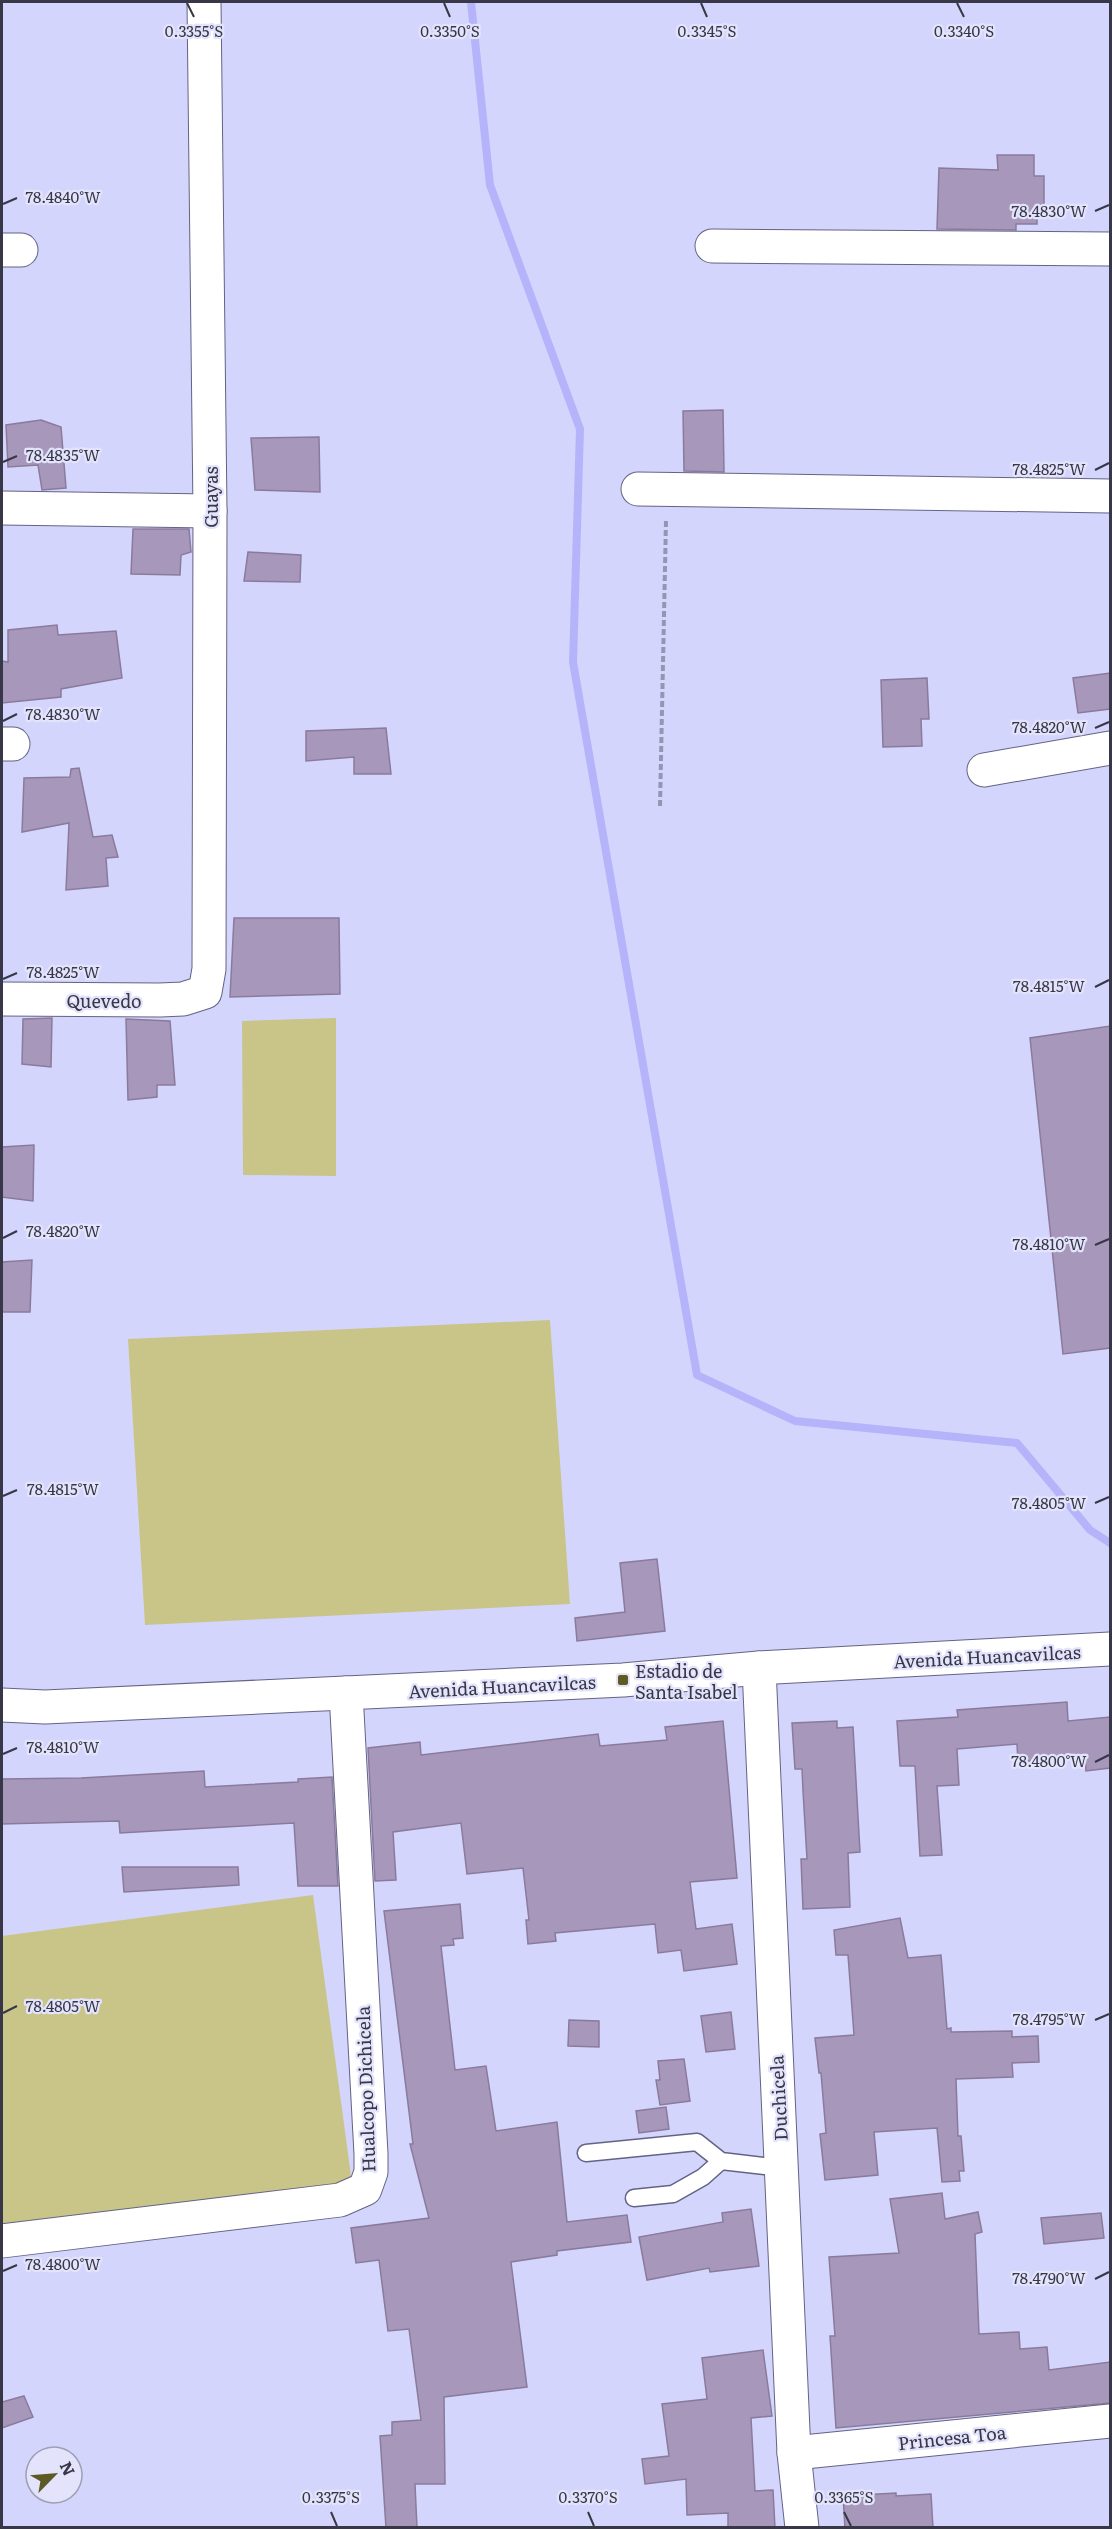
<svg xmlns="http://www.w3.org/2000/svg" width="1112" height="2529" font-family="Literata,serif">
<rect width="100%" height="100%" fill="#d4d5fc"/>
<!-- green -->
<g fill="#c9c488">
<path d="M 336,1018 L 336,1176 L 243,1175 L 242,1021 Z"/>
<path d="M 550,1320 L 570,1604 L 145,1625 L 128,1339 Z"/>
<path d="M 313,1895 L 352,2183 L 2,2230 L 2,1936 Z"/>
</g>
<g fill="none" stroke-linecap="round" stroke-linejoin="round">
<!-- stream -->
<path stroke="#b5b4fa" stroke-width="8" d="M 471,2 L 490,185 L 580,429 L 573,662 L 697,1375 L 795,1421 L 1017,1443 L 1090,1530 L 1110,1543"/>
</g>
<!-- building -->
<g fill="#a697bb" stroke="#8a7b9d" stroke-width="1.5">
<path d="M 997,155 L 1034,155 L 1034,176 L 1044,176 L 1044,210 L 1037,211 L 1037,224 L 1016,224 L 1016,230 L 937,229 L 939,168 L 998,170 Z"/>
<path d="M 723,410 L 724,472 L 684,471 L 683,411 Z"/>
<path d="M 41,420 L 61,427 L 66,488 L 42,490 L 38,465 L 8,467 L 6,425 Z"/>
<path d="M 319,437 L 320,492 L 255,490 L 251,438 Z"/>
<path d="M 133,529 L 189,529 L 191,552 L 181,555 L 180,575 L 131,574 Z"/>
<path d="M 248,552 L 301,555 L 300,582 L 244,581 Z"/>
<path d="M 57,625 L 58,635 L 116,631 L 122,678 L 61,689 L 61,697 L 2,703 L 2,661 L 8,662 L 8,630 Z"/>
<path d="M 1110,673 L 1110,709 L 1078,713 L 1073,678 Z"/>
<path d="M 927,678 L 929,719 L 921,719 L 922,746 L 883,747 L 881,680 Z"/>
<path d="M 386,728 L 391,774 L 354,774 L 354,757 L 306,761 L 306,731 Z"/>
<path d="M 79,768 L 93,837 L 112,835 L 118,857 L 106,858 L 108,886 L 66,890 L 69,823 L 22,832 L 24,778 L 70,777 L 71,769 Z"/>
<path d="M 234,918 L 339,918 L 340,994 L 230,997 Z"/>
<path d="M 52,1018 L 51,1067 L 22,1064 L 23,1019 Z"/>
<path d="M 126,1019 L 170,1021 L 175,1085 L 157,1085 L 157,1097 L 128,1100 Z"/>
<path d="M 1110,1026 L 1110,1348 L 1063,1354 L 1030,1038 Z"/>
<path d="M 34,1145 L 33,1201 L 2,1197 L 2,1147 Z"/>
<path d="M 32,1260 L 30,1312 L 2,1312 L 2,1262 Z"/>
<path d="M 657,1559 L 665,1631 L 577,1641 L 575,1618 L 625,1612 L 620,1563 Z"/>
<path d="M 1067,1702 L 1068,1721 L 1110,1717 L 1110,1768 L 1086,1771 L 1085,1757 L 1018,1762 L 1017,1744 L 957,1749 L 959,1785 L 937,1786 L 942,1855 L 920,1856 L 915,1766 L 900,1766 L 897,1721 L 958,1717 L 957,1710 Z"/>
<path d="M 723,1721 L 737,1878 L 690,1882 L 696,1929 L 732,1924 L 737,1964 L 684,1971 L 681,1950 L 658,1953 L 655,1924 L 555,1933 L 556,1941 L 528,1944 L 526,1920 L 529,1920 L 523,1868 L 467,1874 L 461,1823 L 393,1832 L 396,1880 L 375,1881 L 368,1748 L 420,1742 L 421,1755 L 598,1734 L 600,1746 L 667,1740 L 665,1727 Z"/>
<path d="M 837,1721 L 837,1728 L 853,1727 L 860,1852 L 848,1853 L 850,1907 L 803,1909 L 801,1859 L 807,1859 L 803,1791 L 802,1769 L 795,1769 L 792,1723 Z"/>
<path d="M 204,1771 L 205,1787 L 298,1782 L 298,1779 L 332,1777 L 338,1886 L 298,1886 L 294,1823 L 120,1833 L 119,1821 L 2,1824 L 2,1779 L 81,1778 Z"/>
<path d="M 122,1867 L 238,1867 L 239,1885 L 124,1892 Z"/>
<path d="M 460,1904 L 463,1938 L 453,1939 L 454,1945 L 441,1946 L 455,2070 L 486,2066 L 496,2131 L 557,2122 L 567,2222 L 627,2215 L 631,2242 L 557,2251 L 557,2255 L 511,2262 L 527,2387 L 444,2397 L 445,2484 L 415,2484 L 417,2528 L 386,2528 L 380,2436 L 392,2435 L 392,2422 L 421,2420 L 409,2329 L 388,2331 L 379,2260 L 356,2263 L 351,2228 L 429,2218 L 410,2144 L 413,2144 L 384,1911 Z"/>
<path d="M 900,1918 L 908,1958 L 941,1955 L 947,2029 L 951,2028 L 951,2032 L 1012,2031 L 1012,2037 L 1038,2036 L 1039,2062 L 1012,2063 L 1013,2077 L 956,2079 L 958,2136 L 961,2136 L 964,2171 L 959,2171 L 960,2181 L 942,2182 L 937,2128 L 874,2132 L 878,2175 L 825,2180 L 820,2134 L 826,2133 L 821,2073 L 819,2073 L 815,2038 L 854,2035 L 848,1955 L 836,1955 L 834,1930 Z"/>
<path d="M 731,2012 L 735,2049 L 706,2052 L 701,2016 Z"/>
<path d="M 569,2020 L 599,2021 L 599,2047 L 568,2046 Z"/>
<path d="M 684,2059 L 690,2101 L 660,2105 L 656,2080 L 660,2080 L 658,2061 Z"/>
<path d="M 666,2107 L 669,2129 L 639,2133 L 636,2111 Z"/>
<path d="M 942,2193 L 945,2219 L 978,2212 L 982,2232 L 975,2234 L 979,2334 L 1019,2332 L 1020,2349 L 1047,2347 L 1049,2370 L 1110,2362 L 1110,2403 L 836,2428 L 830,2336 L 835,2336 L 829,2257 L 899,2253 L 890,2199 Z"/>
<path d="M 751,2209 L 759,2266 L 710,2272 L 709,2268 L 647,2280 L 639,2237 L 723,2222 L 722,2213 Z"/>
<path d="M 1101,2213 L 1104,2238 L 1044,2244 L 1041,2218 Z"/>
<path d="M 763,2350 L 772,2416 L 751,2418 L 755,2491 L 773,2490 L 775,2528 L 728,2528 L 728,2513 L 687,2515 L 686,2479 L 645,2484 L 642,2459 L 669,2456 L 662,2404 L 707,2399 L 702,2358 Z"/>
<path d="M 24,2396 L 33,2417 L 2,2428 L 2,2402 Z"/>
<path d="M 896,2493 L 896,2496 L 931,2494 L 933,2528 L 845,2528 L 843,2496 Z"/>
</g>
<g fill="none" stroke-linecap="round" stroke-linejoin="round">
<!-- service casing -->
<g stroke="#636385" stroke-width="19">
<g id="service">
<path d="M 586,2153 L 697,2142 L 721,2161 L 781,2168"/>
<path d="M 634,2198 L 673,2194 L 703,2177 L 721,2161"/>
</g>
</g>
<!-- minor casing -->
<g stroke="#636385" stroke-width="35">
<g id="minor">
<path d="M 712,246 L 1110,249"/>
<path d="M 2,250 L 21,250"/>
<path d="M 638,489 L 1110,496"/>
<path d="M 2,508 L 210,511"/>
<path d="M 2,744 L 13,744"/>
<path d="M 984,770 L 1110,748"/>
<path d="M 2,999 L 160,1000 L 183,999 L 205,992 L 209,969 L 210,511 L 204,2"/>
<path d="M 759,1668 L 794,2453 L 802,2528"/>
<path d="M 2,2241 L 340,2200 L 365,2189 L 371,2172 L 371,2154 L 346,1693"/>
<path d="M 794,2453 L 1110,2421"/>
</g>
</g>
<!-- tertiary casing -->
<g stroke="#636385" stroke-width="35">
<path id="tertiary" d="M 2,1705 L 45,1707 L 623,1680 L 759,1668 L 1110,1649"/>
</g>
<!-- path -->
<path stroke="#9595b3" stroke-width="4" stroke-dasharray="6 3" stroke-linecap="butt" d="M 660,806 L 666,520"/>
<!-- service -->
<use href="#service" stroke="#fff" stroke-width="16"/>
<!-- minor -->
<use href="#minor" stroke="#fff" stroke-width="33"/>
<!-- tertiary -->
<use href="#tertiary" stroke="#fff" stroke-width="33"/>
</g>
<!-- ticks -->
<path fill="none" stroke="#373747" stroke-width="2" d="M 187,3 L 194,17M 444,3 L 450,17M 701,3 L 707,17M 957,3 L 964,17M 3,204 L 17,198M 1095,211 L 1109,205M 3,462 L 17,456M 1095,470 L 1109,463M 3,721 L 17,714M 1095,728 L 1109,722M 3,979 L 17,973M 1095,987 L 1109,980M 3,1238 L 17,1231M 1095,1245 L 1109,1239M 3,1496 L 17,1490M 1095,1503 L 1109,1497M 3,1754 L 17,1748M 1095,1762 L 1109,1755M 3,2013 L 17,2006M 1095,2020 L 1109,2014M 3,2271 L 17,2265M 1095,2279 L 1109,2272M 331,2512 L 337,2526M 588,2512 L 594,2526M 844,2512 L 851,2526"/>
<!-- markers -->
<rect fill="#5e5a26" stroke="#e3e4fc" stroke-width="2" x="617" y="1674" width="12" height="12" rx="3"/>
<g text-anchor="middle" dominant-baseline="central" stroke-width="4.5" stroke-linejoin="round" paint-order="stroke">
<!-- street labels -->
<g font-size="18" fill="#373747" stroke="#e3e4fc">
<text transform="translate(210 497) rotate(-90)">Guayas</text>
<text x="104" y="1000">Quevedo</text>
<text transform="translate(987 1656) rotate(-3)">Avenida Huancavilcas</text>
<text transform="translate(502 1686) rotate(-3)">Avenida Huancavilcas</text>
<text transform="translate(365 2089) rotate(-92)">Hualcopo Dichicela</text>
<text transform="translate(778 2098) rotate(-93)">Duchicela</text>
<text transform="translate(952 2437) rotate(-6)">Princesa Toa</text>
</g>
<!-- poi labels -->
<g font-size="18" fill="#373747" stroke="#e3e4fc" text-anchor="start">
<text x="635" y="1670">Estadio de<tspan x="635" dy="21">Santa Isabel</tspan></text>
</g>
</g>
<g font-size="15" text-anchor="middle" fill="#373747" stroke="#e3e4fc" stroke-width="4.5" stroke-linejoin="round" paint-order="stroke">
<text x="194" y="37">0.3355°S</text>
<text x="450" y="37">0.3350°S</text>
<text x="707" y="37">0.3345°S</text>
<text x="964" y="37">0.3340°S</text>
<text x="63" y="203">78.4840°W</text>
<text x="1049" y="217">78.4830°W</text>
<text x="63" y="461">78.4835°W</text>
<text x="1049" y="475">78.4825°W</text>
<text x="63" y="720">78.4830°W</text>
<text x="1049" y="733">78.4820°W</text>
<text x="63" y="978">78.4825°W</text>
<text x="1049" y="992">78.4815°W</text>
<text x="63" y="1237">78.4820°W</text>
<text x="1049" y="1250">78.4810°W</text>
<text x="63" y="1495">78.4815°W</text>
<text x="1049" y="1509">78.4805°W</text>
<text x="63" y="1753">78.4810°W</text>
<text x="1049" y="1767">78.4800°W</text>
<text x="63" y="2012">78.4805°W</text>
<text x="1049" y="2025">78.4795°W</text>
<text x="63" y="2270">78.4800°W</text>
<text x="1049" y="2284">78.4790°W</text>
<text x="331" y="2503">0.3375°S</text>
<text x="588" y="2503">0.3370°S</text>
<text x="844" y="2503">0.3365°S</text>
</g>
<!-- border -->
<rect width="1112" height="2529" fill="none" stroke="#373747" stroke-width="6"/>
<!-- north arrow -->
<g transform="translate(54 2475) rotate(65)"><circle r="28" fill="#e3e4fc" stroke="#9e9fb4" stroke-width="1.5"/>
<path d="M0-4.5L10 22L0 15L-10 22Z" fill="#5e5a26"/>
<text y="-9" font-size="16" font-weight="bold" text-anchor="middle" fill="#373747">N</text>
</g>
</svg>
